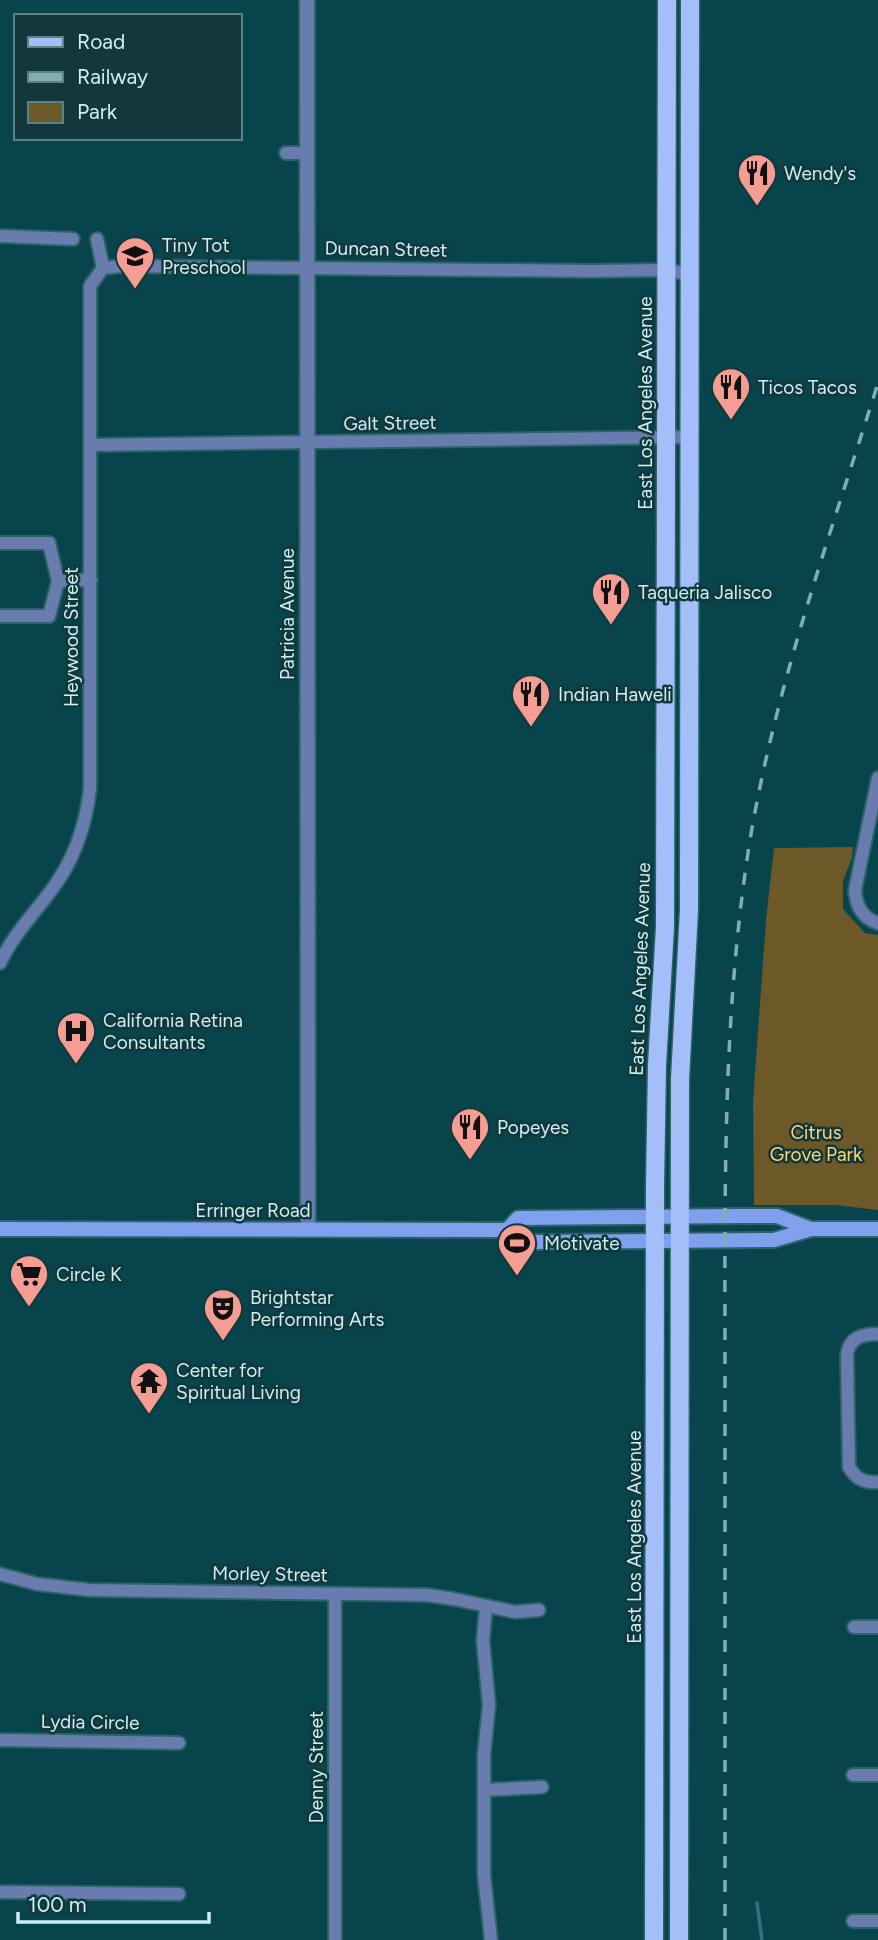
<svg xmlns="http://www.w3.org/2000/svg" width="878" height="1940" font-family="Figtree,sans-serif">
<rect width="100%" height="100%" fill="#08444b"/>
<!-- green -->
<path fill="#6d5827" d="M 853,847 L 852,858 L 843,881 L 843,909 L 865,933 L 878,935 L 878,1210 L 836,1205 L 754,1205 L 753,1101 L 766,920 L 774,848 Z"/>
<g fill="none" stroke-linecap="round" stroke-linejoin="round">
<!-- stream -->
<path stroke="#30727a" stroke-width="3.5" d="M 757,1903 L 762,1940"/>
<!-- minor casing -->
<g stroke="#2b6369" stroke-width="16">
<g id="minor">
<path d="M 286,153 L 308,153"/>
<path d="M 0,236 L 73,239"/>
<path d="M 97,239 L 103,268"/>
<path d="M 91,445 L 691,437"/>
<path d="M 0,543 L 49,543 L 58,581 L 49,616 L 0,616"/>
<path d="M 58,581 L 91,580"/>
<path d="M 878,778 L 855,890 C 856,906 862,918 878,923"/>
<path d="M 0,963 C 13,935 32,916 50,892 C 74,861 86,826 90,788 L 90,286 L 103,268 L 122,266 L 590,271 L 666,270 L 689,274"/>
<path d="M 878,1334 C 862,1334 850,1337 847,1354 L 849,1467 C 856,1479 864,1483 878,1482"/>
<path d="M 0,1574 L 37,1584 L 90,1590 L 427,1595 L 454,1599 L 515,1612 L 539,1610"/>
<path d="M 335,1595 L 335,1940"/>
<path d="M 486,1606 L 483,1641 L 489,1705 L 484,1754 L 484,1875 L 491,1940"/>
<path d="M 854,1627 L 878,1627"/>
<path d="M 0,1740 L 179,1743"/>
<path d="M 853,1775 L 878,1775"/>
<path d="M 484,1790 L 542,1787"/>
<path d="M 0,1892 L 179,1894"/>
<path d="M 853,1921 L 878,1921"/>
</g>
</g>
<!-- tertiary casing -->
<g stroke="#2b6369" stroke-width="18">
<path id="tertiary" d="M 307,0 L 308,1229"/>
</g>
<!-- secondary casing -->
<g stroke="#2b6369" stroke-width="18">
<g id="secondary">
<path d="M 0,1229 L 507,1230 L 518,1242 L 541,1242 L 774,1240 L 811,1229 L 878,1229"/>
<path d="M 507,1230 L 518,1218 L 741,1216 L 777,1216 L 811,1229"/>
</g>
</g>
<!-- primary casing -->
<g stroke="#2b6369" stroke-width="21">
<g id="primary">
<path d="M 654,1940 L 655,1185 L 657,1065 L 665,927 L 667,0"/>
<path d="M 679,1940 L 680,1079 L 689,910 L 690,0"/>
</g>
</g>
<!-- minor -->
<use href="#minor" stroke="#687dad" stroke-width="12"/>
<!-- tertiary -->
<use href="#tertiary" stroke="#687dad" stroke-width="14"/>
<!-- secondary -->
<use href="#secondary" stroke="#80a0ed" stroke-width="14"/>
<!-- primary -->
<use href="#primary" stroke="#a4bef9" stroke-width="18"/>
<!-- rail -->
<path stroke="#82aeb3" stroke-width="3.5" stroke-dasharray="12 12" stroke-linecap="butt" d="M 725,1940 C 725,1750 725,1560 725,1370 C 725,1193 722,1015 750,840 C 776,684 831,533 878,383"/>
</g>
<!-- icons -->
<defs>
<g id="restaurant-pin" transform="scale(2.0125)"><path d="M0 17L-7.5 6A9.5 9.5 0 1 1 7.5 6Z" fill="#f59c93" stroke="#12383c"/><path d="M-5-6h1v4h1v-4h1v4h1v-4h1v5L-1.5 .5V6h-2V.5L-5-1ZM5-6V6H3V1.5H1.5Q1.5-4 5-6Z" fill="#111"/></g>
<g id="school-pin" transform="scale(2.0125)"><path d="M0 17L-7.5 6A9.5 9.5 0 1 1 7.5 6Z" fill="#f59c93" stroke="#12383c"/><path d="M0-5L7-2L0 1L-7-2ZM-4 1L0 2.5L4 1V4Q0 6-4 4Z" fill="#111"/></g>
<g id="hospital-pin" transform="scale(2.0125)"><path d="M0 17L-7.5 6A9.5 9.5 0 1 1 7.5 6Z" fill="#f59c93" stroke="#12383c"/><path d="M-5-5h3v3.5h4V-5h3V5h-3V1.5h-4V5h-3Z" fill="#111"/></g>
<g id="stadium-pin" transform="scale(2.0125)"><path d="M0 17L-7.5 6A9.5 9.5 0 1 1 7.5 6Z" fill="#f59c93" stroke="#12383c"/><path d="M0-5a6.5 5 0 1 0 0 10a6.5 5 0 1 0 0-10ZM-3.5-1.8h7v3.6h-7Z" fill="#111"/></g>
<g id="supermarket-pin" transform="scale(2.0125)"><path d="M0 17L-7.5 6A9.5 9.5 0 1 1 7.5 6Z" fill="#f59c93" stroke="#12383c"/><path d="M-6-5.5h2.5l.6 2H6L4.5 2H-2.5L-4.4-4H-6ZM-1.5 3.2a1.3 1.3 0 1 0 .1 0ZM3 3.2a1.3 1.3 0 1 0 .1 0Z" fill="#111"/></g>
<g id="theatre-pin" transform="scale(2.0125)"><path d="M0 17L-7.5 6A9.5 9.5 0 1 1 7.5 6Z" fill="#f59c93" stroke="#12383c"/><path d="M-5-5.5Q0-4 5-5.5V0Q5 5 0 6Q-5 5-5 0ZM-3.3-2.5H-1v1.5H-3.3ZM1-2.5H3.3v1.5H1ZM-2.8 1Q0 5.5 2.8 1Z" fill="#111"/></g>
<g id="temple-pin" transform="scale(2.0125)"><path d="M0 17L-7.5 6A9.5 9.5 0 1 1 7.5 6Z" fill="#f59c93" stroke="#12383c"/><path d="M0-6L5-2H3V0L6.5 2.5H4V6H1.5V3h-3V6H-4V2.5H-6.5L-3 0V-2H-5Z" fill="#111"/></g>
</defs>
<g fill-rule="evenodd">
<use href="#restaurant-pin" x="757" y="173"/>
<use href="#school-pin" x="135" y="256"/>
<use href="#restaurant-pin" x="731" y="387"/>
<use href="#restaurant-pin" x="611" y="592"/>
<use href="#restaurant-pin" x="531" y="694"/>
<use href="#hospital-pin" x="76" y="1031"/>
<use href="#restaurant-pin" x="470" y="1127"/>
<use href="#stadium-pin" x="517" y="1243"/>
<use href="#supermarket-pin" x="29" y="1274"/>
<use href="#theatre-pin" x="223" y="1308"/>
<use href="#temple-pin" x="149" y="1381"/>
</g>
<g text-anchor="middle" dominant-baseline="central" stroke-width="5" stroke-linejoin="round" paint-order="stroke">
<!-- poi labels -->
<g font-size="19" fill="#cdeff3" stroke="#12383c" text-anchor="start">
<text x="784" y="173">Wendy's</text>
<text x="162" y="245">Tiny Tot<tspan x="162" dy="22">Preschool</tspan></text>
<text x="758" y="387">Ticos Tacos</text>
<text x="638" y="592">Taqueria Jalisco</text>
<text x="558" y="694">Indian Haweli</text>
<text x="103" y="1020">California Retina<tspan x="103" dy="22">Consultants</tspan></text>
<text x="497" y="1127">Popeyes</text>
<text x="544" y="1243">Motivate</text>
<text x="56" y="1274">Circle K</text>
<text x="250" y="1297">Brightstar<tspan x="250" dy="22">Performing Arts</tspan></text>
<text x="176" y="1370">Center for<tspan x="176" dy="22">Spiritual Living</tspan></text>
</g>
<!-- street labels -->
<g font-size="19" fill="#cdeff3" stroke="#12383c">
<text transform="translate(386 249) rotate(1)">Duncan Street</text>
<text transform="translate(645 403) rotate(-90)">East Los Angeles Avenue</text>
<text transform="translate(390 423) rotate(-1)">Galt Street</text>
<text transform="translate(287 614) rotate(-90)">Patricia Avenue</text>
<text transform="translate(71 637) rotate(-90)">Heywood Street</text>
<text transform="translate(640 969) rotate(-88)">East Los Angeles Avenue</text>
<text x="253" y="1210">Erringer Road</text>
<text transform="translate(634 1537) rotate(-90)">East Los Angeles Avenue</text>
<text transform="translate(270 1574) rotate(1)">Morley Street</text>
<text transform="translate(90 1722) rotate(1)">Lydia Circle</text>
<text transform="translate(316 1767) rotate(-90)">Denny Street</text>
</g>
<!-- park labels -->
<g font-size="19" fill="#fdd67f" stroke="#12383c">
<text x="816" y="1132">Citrus<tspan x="816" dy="22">Grove Park</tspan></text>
</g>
</g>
<!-- legend -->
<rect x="14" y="14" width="228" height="126" fill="#12383c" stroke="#5d8185" stroke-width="2"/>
<rect x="28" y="37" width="35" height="10" fill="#a4bef9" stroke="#5d8185" stroke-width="2"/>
<text x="77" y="49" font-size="21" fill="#cdeff3">Road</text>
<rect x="28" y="72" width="35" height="10" fill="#82aeb3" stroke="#5d8185" stroke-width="2"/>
<text x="77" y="84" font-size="21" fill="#cdeff3">Railway</text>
<rect x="28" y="102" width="35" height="21" fill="#6d5827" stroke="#5d8185" stroke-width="2"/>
<text x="77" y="119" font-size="21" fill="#cdeff3">Park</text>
<!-- scale -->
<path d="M18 1912v10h191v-10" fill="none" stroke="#cdeff3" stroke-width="3.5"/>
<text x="28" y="1912" font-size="21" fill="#cdeff3" stroke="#12383c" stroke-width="5" paint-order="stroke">100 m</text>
</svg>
